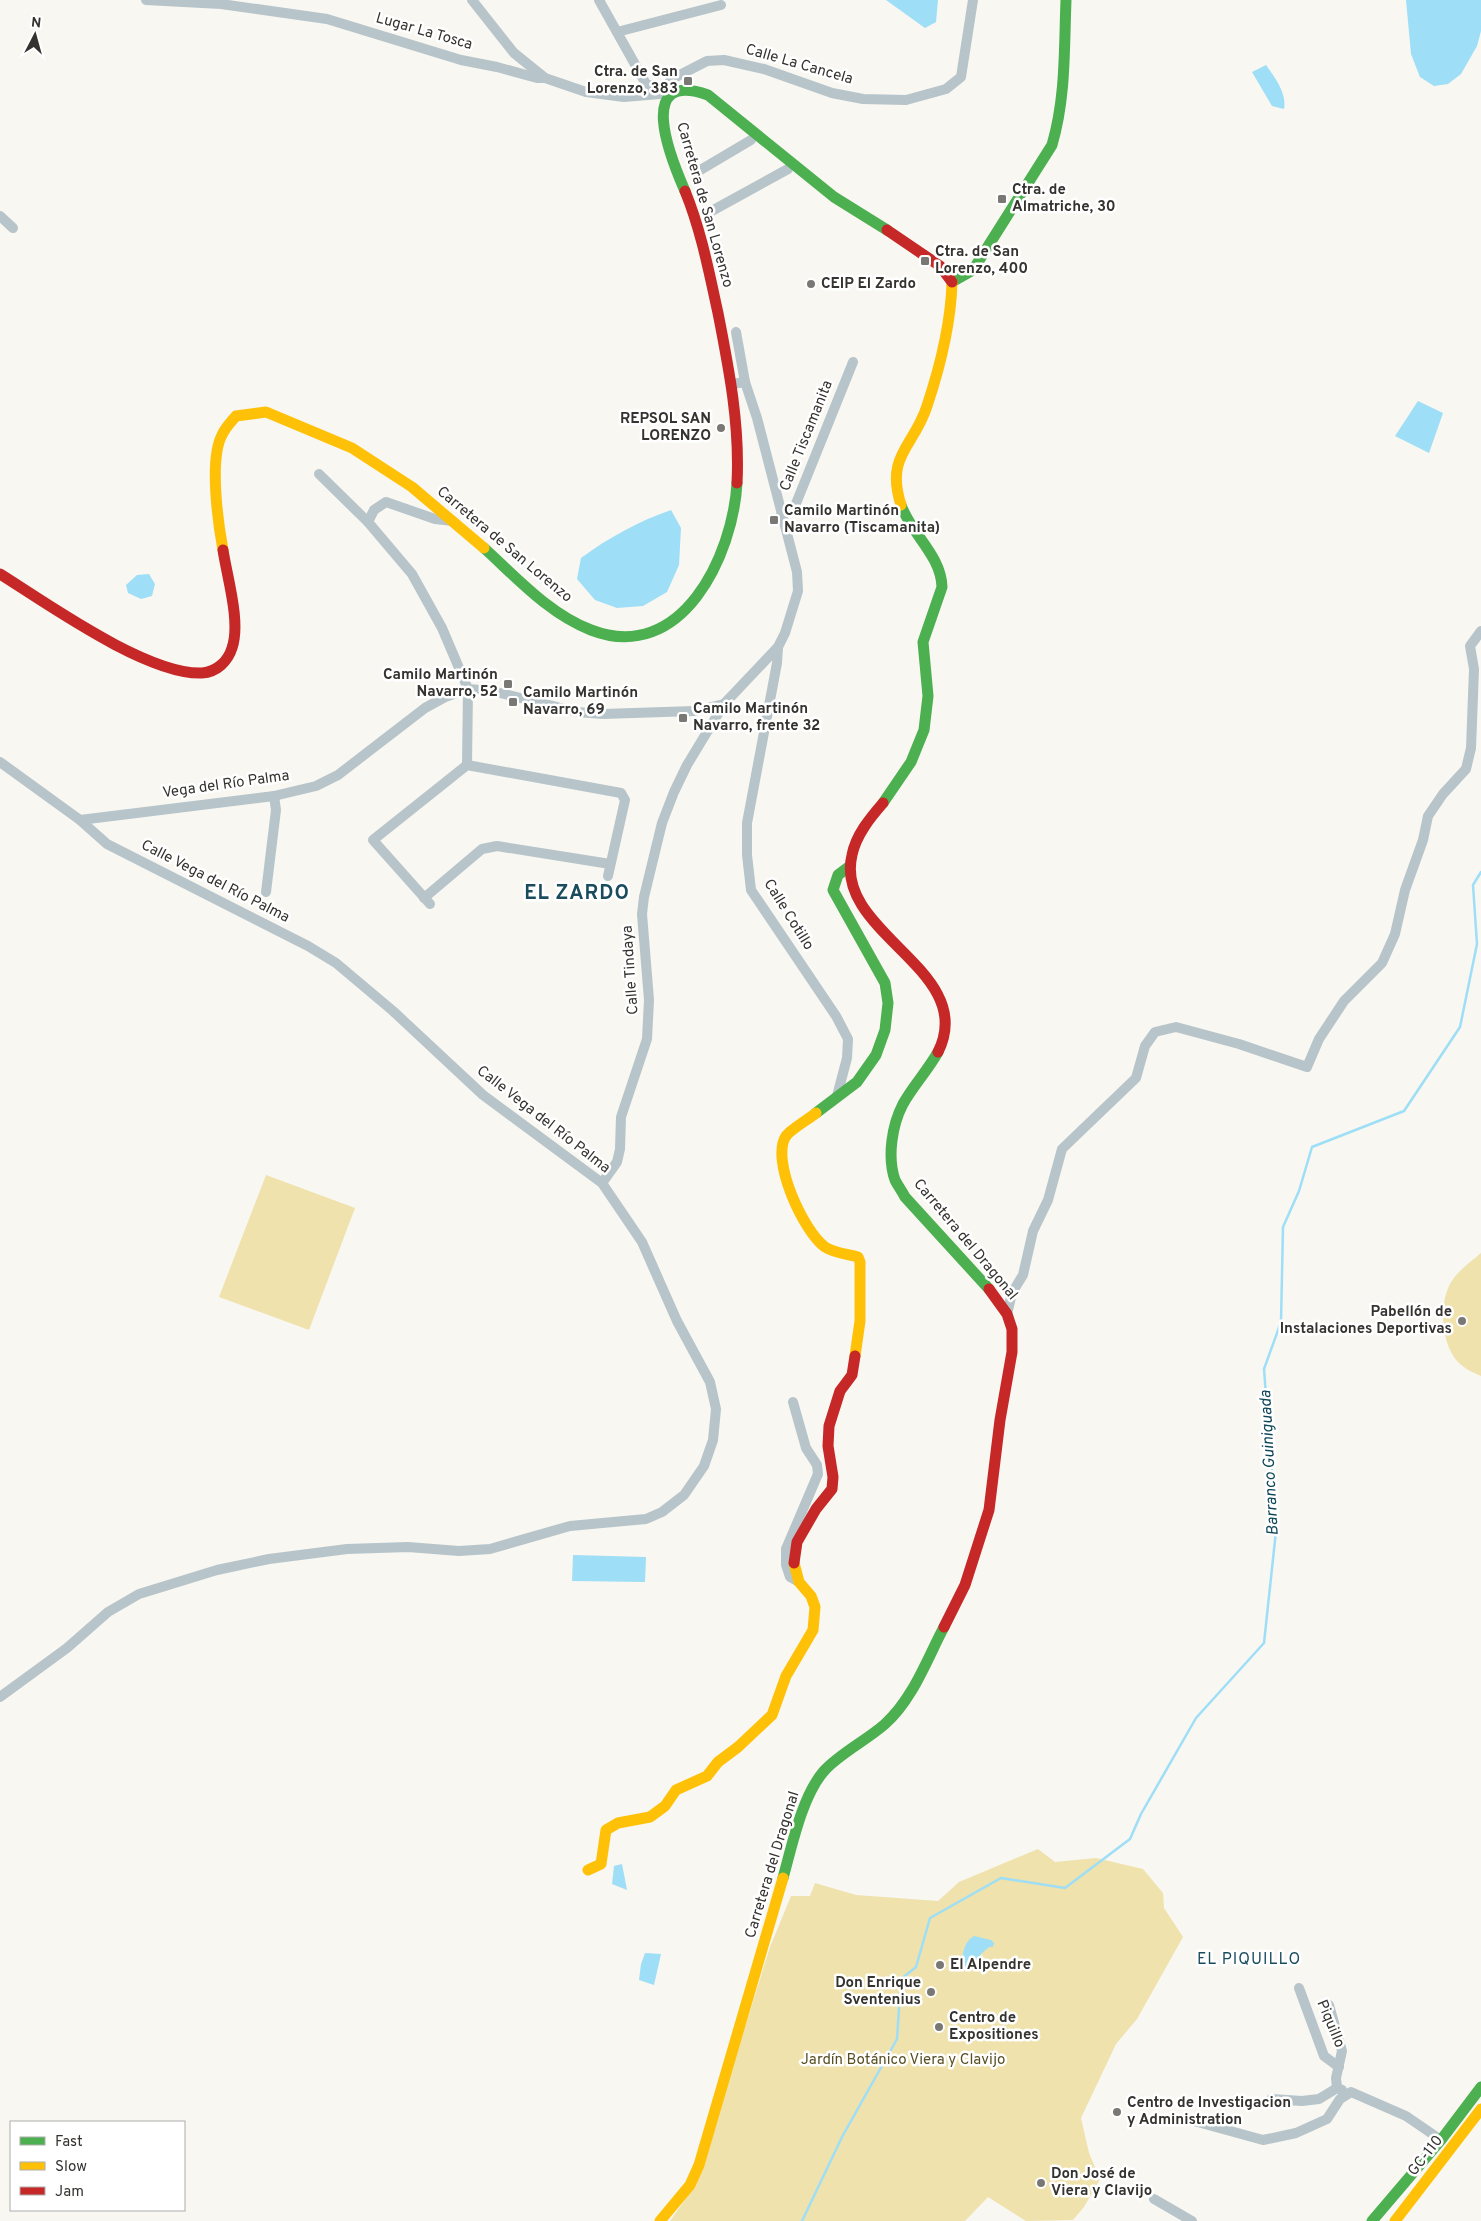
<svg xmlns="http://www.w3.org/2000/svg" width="1481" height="2221" font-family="Overpass,sans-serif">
<rect width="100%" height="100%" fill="#f8f7f2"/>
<!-- green -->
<g fill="#efe2ac">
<path d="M 266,1175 L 355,1208 L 309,1330 L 219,1297 Z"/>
<path d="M 1481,1253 L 1481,1376 C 1472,1372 1465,1369 1458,1362 C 1441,1344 1439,1305 1450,1284 C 1457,1271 1471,1262 1481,1253 Z"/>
<path d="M 1038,1849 L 1055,1862 L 1096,1858 L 1143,1869 L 1163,1893 L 1164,1908 L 1183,1937 L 1137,2019 L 1116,2044 L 1081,2118 L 1089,2153 L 1100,2179 L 1084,2207 L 1073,2220 L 1026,2221 L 988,2197 L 965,2221 L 670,2221 L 696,2184 L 770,1947 L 791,1896 L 810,1896 L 815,1883 L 856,1895 L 938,1901 L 959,1882 Z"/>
</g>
<!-- water -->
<g fill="#9edef6">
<path d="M 886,0 L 938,0 L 936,22 L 925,28 Z"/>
<path d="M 1406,0 L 1481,0 L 1481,31 L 1477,46 L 1461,74 L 1448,84 L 1434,86 L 1420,77 L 1411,54 Z"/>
<path d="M 1266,65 C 1275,78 1287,93 1284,109 L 1272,106 L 1252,72 Z"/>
<path d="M 1418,401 L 1443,413 L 1429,453 L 1395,436 Z"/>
<path d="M 671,510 L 681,528 L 679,565 L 667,592 L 643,606 L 617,608 L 595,600 L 577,579 L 581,558 C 608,538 639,521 671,510 Z"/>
<path d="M 149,574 L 155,584 L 152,596 L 141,599 L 128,593 L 126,585 L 137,575 Z"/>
<path d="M 573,1555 L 646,1557 L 645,1582 L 572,1581 Z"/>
<path d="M 622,1864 L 627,1890 L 612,1884 L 614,1866 Z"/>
<path d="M 974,1936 L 991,1940 L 994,1943 L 993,1947 L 989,1947 L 981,1954 L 978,1966 L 965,1968 L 961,1966 C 963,1955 963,1942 974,1936 Z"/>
<path d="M 645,1953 L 661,1954 L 654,1985 L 639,1980 L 641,1964 Z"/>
</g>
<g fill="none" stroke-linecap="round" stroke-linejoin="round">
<!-- stream -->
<path stroke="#9edef6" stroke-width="2.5" d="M 802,2221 L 842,2137 L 897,2039 L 901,1979 L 916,1967 L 930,1918 L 1001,1878 L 1065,1888 L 1130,1839 L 1141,1814 L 1196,1718 L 1264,1643 L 1276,1531 L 1264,1369 L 1281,1322 L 1283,1227 L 1299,1191 L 1312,1147 L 1404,1111 L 1460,1027 L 1477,944 L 1473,885 L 1481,872"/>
<!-- street -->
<g stroke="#b7c4c9" stroke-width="10">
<path d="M 146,0 L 221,4 L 327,19 L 461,60 L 497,67 L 537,78 L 545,78"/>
<path d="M 472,0 L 514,53 L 545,78 L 586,92 L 624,97 L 672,93"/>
<path d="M 599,0 L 646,84 L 666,91"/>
<path d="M 617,32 L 721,5"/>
<path d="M 672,93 L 670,80 L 707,61 L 724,60 L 764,69 L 832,93 L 863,99 L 906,100 L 946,89 L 961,77 L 973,0"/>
<path d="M 697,172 L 751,140"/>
<path d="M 708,213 L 788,169"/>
<path d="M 0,216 L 13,228"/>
<path d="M 736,332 L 745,382"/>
<path d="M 319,474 L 368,522"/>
<path d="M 781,515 L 795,506 L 853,362"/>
<path d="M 453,521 L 435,519 L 386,502 L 374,510 L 368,522 L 412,574 L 442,628 L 468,689 L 467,765"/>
<path d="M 778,647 L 777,663 L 747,823 L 747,855 L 751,890 L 836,1016 L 848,1039 L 847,1058 L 837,1096"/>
<path d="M 0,762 L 80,820 L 107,844 L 308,946 L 336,963 L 393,1011 L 483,1095 L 602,1183 L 642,1242 L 677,1321 L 710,1382 L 716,1409 L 713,1440 L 704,1466 L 684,1495 L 662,1512 L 646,1519 L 570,1526 L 490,1549 L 459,1551 L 408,1547 L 347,1549 L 269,1559 L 217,1570 L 139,1594 L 108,1612 L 67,1648 L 0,1697"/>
<path d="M 80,820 L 274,796 L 316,786 L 338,775 L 425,708 L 445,697 L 468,689 L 492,691 L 577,712 L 603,714 L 694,711 L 724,704 L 778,647 L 785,633 L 798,591 L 797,572 L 757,418 L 745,382 L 732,384"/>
<path d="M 266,892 L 276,810 L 274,796"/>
<path d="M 424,898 L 482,849 L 497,846 L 610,864"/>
<path d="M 430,904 L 373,840 L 467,765 L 621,793 L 625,800 L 608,876"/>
<path d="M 602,1183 L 617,1162 L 620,1149 L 621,1117 L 647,1039 L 649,1000 L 642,914 L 644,897 L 662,823 L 674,792 L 687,765 L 724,704"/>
<path d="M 1007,1314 L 1012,1293 L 1023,1275 L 1033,1231 L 1048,1200 L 1062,1149 L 1136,1078 L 1145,1046 L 1155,1032 L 1176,1027 L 1239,1044 L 1307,1067 L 1319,1039 L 1344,1001 L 1382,963 L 1395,934 L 1405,890 L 1423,840 L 1428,816 L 1443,794 L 1466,769 L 1471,748 L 1474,669 L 1470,646 L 1481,631"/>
<path d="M 793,1402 L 806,1448 L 817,1465 L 818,1474 L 786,1549 L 786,1565 L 790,1577 L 799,1582"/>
<path d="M 1299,1988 L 1324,2056 L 1339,2067"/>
<path d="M 1329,2005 L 1342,2051 L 1336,2078 L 1337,2088"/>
<path d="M 1271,2099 L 1302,2101 L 1319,2099 L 1337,2088 L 1342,2090"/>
<path d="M 1194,2121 L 1263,2140 L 1296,2133 L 1327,2119 L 1340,2099 L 1351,2092 L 1406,2116 L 1441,2140"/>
<path d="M 1154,2199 L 1192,2221"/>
</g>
<!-- fast -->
<g stroke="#4caf50" stroke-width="11">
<path d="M 685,191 C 671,159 634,69 708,95 L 834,197 L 887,230"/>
<path d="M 952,282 L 973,270 L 1052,145 C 1066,97 1064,49 1066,0"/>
<path d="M 484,548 C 516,577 549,614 591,630 C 682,665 733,555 737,483"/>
<path d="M 883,803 L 911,762 L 924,730 L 928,696 L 923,642 L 942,587 C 941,555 911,534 901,505"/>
<path d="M 938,1052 C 928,1070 913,1086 903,1104 C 892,1125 887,1157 895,1180 C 898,1186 902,1191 905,1197 L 989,1289"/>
<path d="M 816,1113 L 857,1082 L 876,1055 L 885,1030 L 888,1003 L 885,983 L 833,890 L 838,875 L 850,866"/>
<path d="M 783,1878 C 792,1846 802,1796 824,1771 C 839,1754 867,1740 885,1724 C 913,1699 927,1659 944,1627"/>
<path d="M 1372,2221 L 1441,2140 L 1481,2087"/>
</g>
<!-- slow -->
<g stroke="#ffc107" stroke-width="11">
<path d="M 901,505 C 885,455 914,447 927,406 C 940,367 951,323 952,282"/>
<path d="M 223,550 C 218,523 209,459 222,435 C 225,428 231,422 236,416 L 266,412 L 352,448 L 412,487 L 484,548"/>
<path d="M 816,1113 C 809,1119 791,1129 786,1136 C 770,1160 804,1232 825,1247 C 834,1253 847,1254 858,1257 L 860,1262 L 860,1321 L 855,1356"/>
<path d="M 588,1870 L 601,1864 L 606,1830 L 618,1823 L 650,1817 L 665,1806 L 676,1790 L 707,1776 L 718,1762 L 738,1747 L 772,1715 L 786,1676 L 813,1630 L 815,1607 L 811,1596 L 799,1582 L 794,1563"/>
<path d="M 660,2221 L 690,2185 L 699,2165 L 783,1878"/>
<path d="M 1395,2221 L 1481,2109"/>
</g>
<!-- jam -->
<g stroke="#c62828" stroke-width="11">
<path d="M 685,191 C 701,230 709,272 718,313 C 729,369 740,425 737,483"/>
<path d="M 887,230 L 940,266 L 952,282"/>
<path d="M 0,574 C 48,604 147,675 202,673 C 217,672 228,661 232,648 C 241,622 227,577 223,550"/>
<path d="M 883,803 C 870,818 856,835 852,855 C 833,933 979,970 938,1052"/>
<path d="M 794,1563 L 797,1542 L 816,1509 L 832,1489 L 833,1477 L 828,1446 L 829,1426 L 840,1391 L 852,1375 L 855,1356"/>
<path d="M 944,1627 L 965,1585 L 989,1510 L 1000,1420 L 1012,1352 L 1012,1329 L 1007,1314 L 989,1289"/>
</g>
</g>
<!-- markers -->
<g fill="#797874" stroke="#fff" stroke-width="2">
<rect x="683" y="76" width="10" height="10" rx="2.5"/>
<rect x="997" y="194" width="10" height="10" rx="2.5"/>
<rect x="920" y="256" width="10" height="10" rx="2.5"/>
<circle cx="811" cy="284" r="5"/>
<circle cx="721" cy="428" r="5"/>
<rect x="769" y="515" width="10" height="10" rx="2.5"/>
<rect x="503" y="679" width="10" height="10" rx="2.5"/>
<rect x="508" y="697" width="10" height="10" rx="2.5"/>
<rect x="678" y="713" width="10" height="10" rx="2.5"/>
<circle cx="1462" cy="1321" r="5"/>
<circle cx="940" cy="1965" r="5"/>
<circle cx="931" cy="1992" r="5"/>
<circle cx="939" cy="2027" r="5"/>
<circle cx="1117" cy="2112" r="5"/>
<circle cx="1041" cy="2183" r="5"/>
</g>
<g text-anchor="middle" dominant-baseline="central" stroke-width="5" stroke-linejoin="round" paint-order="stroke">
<!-- street labels -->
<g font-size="15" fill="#343330" stroke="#fff">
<text transform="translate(424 32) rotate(16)">Lugar La Tosca</text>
<text transform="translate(799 65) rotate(16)">Calle La Cancela</text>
<text transform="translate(704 205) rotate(74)">Carretera de San Lorenzo</text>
<text transform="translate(807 436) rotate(-68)">Calle Tiscamanita</text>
<text transform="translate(504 545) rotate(40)">Carretera de San Lorenzo</text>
<text transform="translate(226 785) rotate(-8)">Vega del Río Palma</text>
<text transform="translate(215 882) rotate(27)">Calle Vega del Río Palma</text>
<text transform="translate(788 915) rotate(58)">Calle Cotillo</text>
<text transform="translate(631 970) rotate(-94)">Calle Tindaya</text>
<text transform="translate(543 1120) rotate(38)">Calle Vega del Río Palma</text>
<text transform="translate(965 1240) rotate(50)">Carretera del Dragonal</text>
<text transform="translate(773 1865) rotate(-73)">Carretera del Dragonal</text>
<text transform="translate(1330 2024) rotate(67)">Piquillo</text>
<text transform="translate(1426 2156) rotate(-52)">GC-110</text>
</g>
<!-- poi labels -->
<g font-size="15" font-weight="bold" fill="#343330" stroke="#fff" text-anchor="start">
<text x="678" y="72" text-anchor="end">Ctra. de San<tspan x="678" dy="17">Lorenzo, 383</tspan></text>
<text x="1012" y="190">Ctra. de<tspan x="1012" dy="17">Almatriche, 30</tspan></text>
<text x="935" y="252">Ctra. de San<tspan x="935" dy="17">Lorenzo, 400</tspan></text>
<text x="821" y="284">CEIP El Zardo</text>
<text x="711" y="419" text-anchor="end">REPSOL SAN<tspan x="711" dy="17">LORENZO</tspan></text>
<text x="784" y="511">Camilo Martinón<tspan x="784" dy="17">Navarro (Tiscamanita)</tspan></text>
<text x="498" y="675" text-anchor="end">Camilo Martinón<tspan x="498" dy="17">Navarro, 52</tspan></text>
<text x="523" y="693">Camilo Martinón<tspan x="523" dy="17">Navarro, 69</tspan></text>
<text x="693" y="709">Camilo Martinón<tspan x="693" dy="17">Navarro, frente 32</tspan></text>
<text x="1452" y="1312" text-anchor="end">Pabellón de<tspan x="1452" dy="17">Instalaciones Deportivas</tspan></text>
<text x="950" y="1965">El Alpendre</text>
<text x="921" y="1983" text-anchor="end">Don Enrique<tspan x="921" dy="17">Sventenius</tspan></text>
<text x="949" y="2018">Centro de<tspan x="949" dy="17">Expositiones</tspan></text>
<text x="1127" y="2103">Centro de Investigacion<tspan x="1127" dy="17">y Administration</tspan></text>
<text x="1051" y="2174">Don José de<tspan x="1051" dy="17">Viera y Clavijo</tspan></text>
</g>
<!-- park labels -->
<g font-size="15" fill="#584e22" stroke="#fff">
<text x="903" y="2060">Jardín Botánico Viera y Clavijo</text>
</g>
<!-- water labels -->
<g font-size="16" font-style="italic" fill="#0e4658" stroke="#fff">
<text transform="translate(1270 1463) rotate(-93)">Barranco Guiniguada</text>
</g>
<!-- neighbourhood labels -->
<g font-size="16" letter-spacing="1" fill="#1a4c5e" stroke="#fff">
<text x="1249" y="1960">EL PIQUILLO</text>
</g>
<!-- district labels -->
<g font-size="20" font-weight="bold" letter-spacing="1" fill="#1a4c5e" stroke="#fff">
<text x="577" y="894">EL ZARDO</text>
</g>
</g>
<!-- legend -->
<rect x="10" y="2121" width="175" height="90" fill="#ffffff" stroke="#aeadac"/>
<rect x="20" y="2137" width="25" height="8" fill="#4caf50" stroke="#aeadac"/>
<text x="55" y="2146" font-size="15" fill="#343330">Fast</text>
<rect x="20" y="2162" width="25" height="8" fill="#ffc107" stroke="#aeadac"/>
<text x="55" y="2171" font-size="15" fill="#343330">Slow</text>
<rect x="20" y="2187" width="25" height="8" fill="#c62828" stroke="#aeadac"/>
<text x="55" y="2196" font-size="15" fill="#343330">Jam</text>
<!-- north arrow -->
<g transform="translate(35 35) rotate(6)" stroke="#ffffff" stroke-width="4" paint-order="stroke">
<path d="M0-4L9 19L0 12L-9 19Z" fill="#343330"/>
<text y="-8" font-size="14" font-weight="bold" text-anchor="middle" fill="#343330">N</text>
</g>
</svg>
